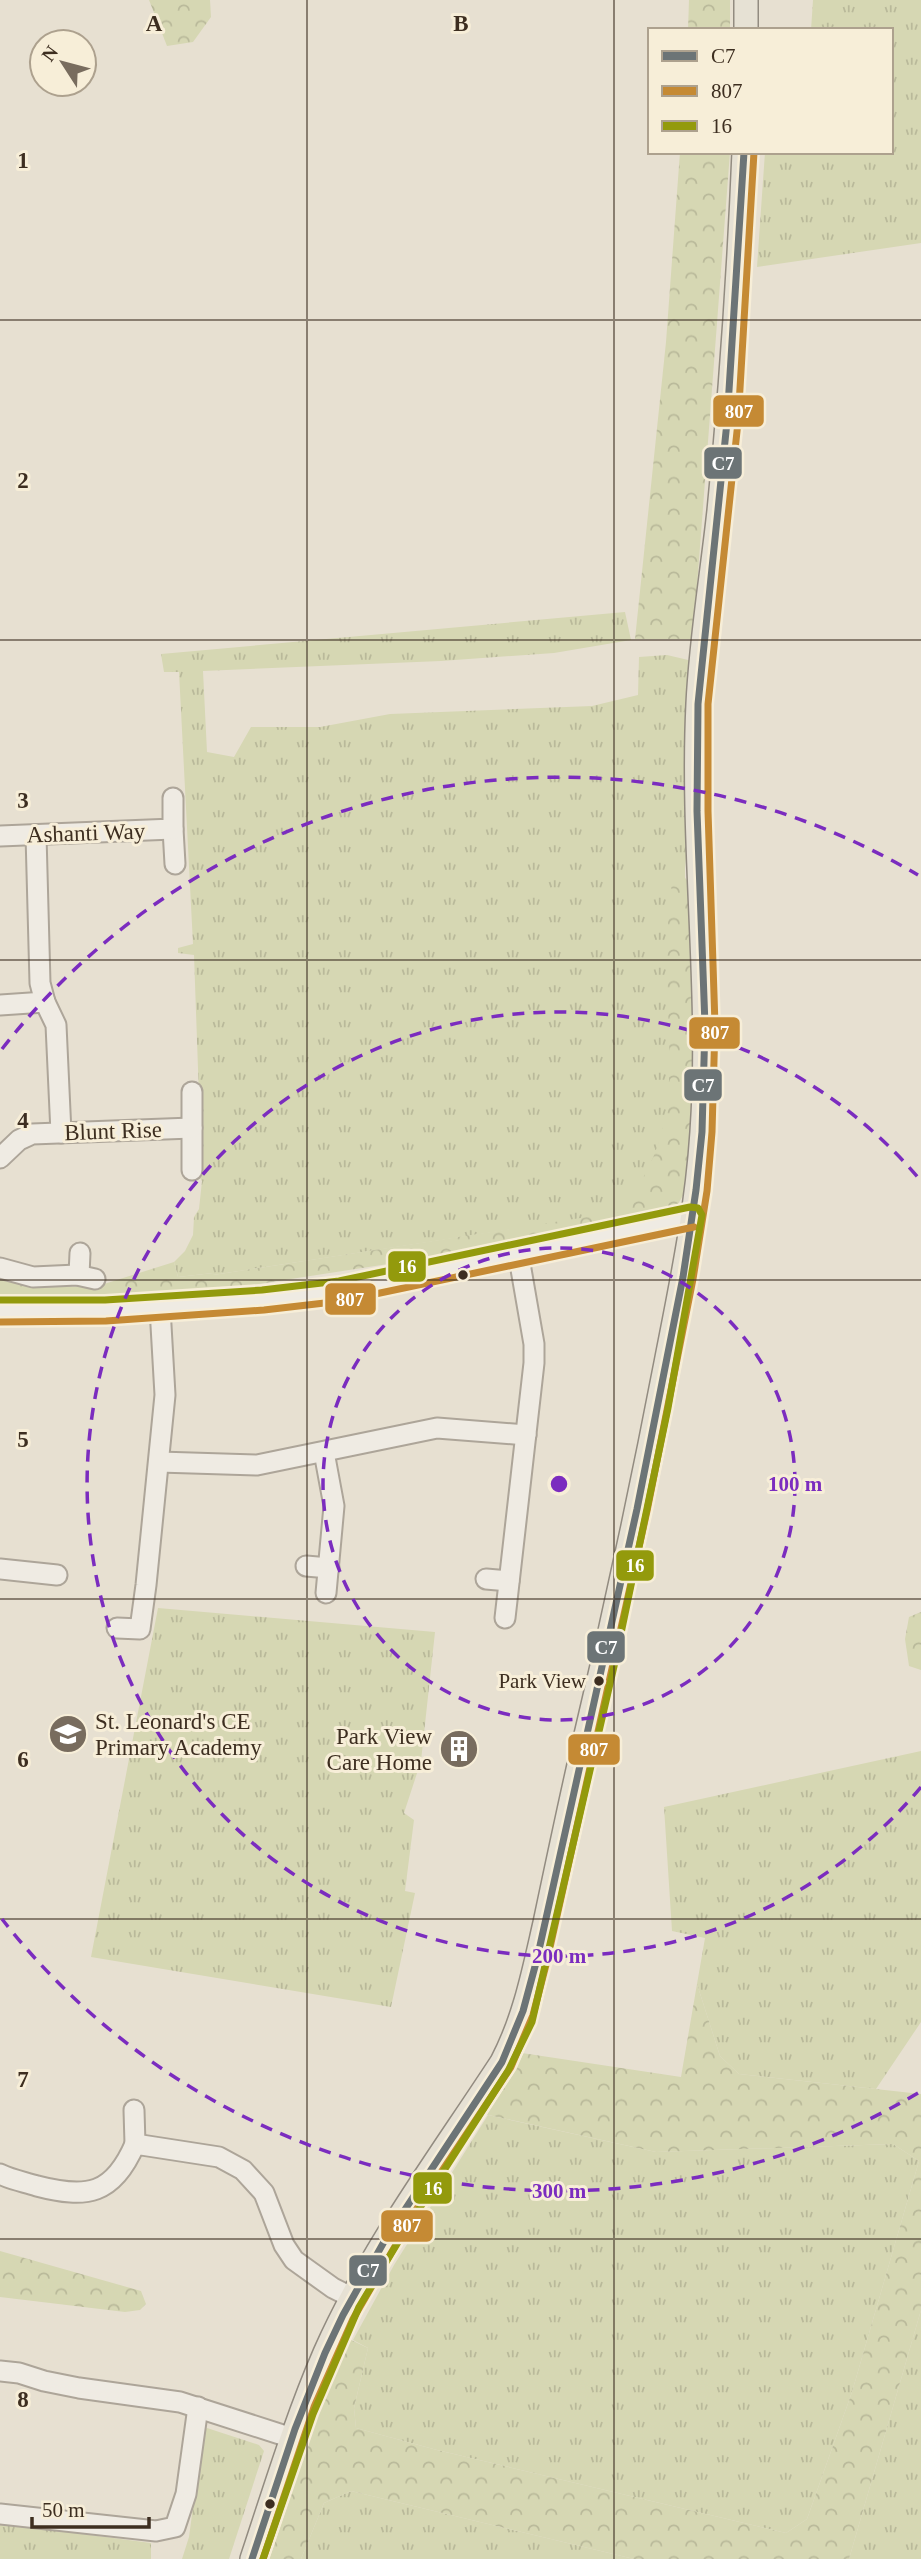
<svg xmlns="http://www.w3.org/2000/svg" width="921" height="2559" font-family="Georgia,serif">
<defs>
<pattern id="grass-tufts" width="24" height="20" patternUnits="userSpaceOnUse" patternTransform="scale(1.75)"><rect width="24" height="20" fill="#d6d7b3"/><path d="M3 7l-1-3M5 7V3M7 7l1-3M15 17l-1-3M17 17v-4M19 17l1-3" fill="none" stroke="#b9b99a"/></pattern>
<pattern id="forest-crowns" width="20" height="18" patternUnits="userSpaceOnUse" patternTransform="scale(1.75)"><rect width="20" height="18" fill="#d6d7b3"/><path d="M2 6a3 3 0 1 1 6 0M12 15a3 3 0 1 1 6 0" fill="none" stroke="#b9b99a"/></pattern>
</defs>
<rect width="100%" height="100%" fill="#e7e0d1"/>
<!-- grass -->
<g fill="url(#grass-tufts)">
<path d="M 813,0 L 921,0 L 921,243 L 757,267 L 765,152 L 891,152 L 891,30 L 811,30 Z"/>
<path d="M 625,612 L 631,640 L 554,653 L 441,661 L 203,671 L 207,752 L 234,757 L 251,727 L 320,727 L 390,714 L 592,706 L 638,695 L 639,657 L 667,655 L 701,663 L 697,757 L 685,868 L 684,1118 L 671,1205 L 213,1275 L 213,1273 L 178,1277 L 174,1262 L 185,1251 L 193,1235 L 194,1217 L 199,1209 L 202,1181 L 195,1171 L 199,1097 L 194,955 L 178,953 L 178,948 L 193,944 L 179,672 L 164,672 L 161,654 Z"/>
<path d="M 158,1608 L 435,1632 L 421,1761 L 404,1813 L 414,1820 L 405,1891 L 415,1893 L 391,2007 L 91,1957 Z"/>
<path d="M 921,1751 L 921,2022 L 876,2089 L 739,2074 L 720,2056 L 697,1984 L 705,1938 L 672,1931 L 664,1807 Z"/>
<path d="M 488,2115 L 656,2152 L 893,2144 L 919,2161 L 852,2392 L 807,2519 L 786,2533 L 437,2450 L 356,2428 L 354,2408 L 368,2348 L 353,2340 L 394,2265 Z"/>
<path d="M 921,2310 L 921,2559 L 849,2559 Z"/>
<path d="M 207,2428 L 259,2445 L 264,2451 L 229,2559 L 182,2559 L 189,2537 L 203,2432 Z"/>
<path d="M 351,2491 L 634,2559 L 301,2559 L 324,2503 Z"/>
<path d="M 0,2523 L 151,2543 L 151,2559 L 0,2559 Z"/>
</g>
<!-- forest -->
<g fill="url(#forest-crowns)">
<path d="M 149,0 L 210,0 L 211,17 L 193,42 L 167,46 Z"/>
<path d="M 689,0 L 730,0 L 730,30 L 688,30 Z"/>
<path d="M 680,152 L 730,152 L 693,639 L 635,639 L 666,342 Z"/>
<path d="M 682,874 L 690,884 L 702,958 L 686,1190 L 677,1206 L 655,1216 L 511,1245 L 213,1291 L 78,1302 L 39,1303 L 0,1296 L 0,1278 L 76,1287 L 104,1284 L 174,1262 L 178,1277 L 213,1273 L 213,1275 L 619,1212 C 682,1138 669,1068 667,978 C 666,946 668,914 672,882 Z"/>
<path d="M 921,1612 L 921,1670 L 909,1666 L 905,1639 L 909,1617 Z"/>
<path d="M 697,1984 L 720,2056 L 739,2074 L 921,2094 L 921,2310 L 849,2559 L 634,2559 L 351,2491 L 324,2503 L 301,2559 L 266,2559 L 334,2361 L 347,2338 L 368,2348 L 354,2408 L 356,2428 L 437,2450 L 786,2533 L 807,2519 L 852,2392 L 919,2161 L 893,2144 L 656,2152 L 484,2114 L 522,2053 L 681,2077 Z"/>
<path d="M 0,2251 L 141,2291 L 146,2304 L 140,2310 L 125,2312 L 0,2297 Z"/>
</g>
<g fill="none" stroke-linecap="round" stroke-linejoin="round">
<!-- minor casing -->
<g stroke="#ada599" stroke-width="23">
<g id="minor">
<path d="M 173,829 L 175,864"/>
<path d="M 36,835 L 40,983 L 45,1002 L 56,1025 L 61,1133"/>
<path d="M 0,836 L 173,829 L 173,798"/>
<path d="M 0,1005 L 45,1002"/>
<path d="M 192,1092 L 192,1170"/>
<path d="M 0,1158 L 19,1140 L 32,1134 L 192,1128"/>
<path d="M 0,1268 L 33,1277 L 77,1275 L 95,1279"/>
<path d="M 79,1275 L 80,1253"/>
<path d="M 0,1311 L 105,1311 L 263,1300 L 341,1291 L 692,1217"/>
<path d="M 324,1452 L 334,1506 L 326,1593"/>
<path d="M 159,1462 L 257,1465 L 437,1428 L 526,1435"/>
<path d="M 306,1566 L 329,1568"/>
<path d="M 0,1569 L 57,1575"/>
<path d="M 486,1579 L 509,1581"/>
<path d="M 505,1618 L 534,1363 L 534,1344 L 518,1252"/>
<path d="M 117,1628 L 140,1629 L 146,1585 L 165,1395 L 160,1308"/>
<path d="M 134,2110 L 135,2144"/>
<path d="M 0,2174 C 12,2180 25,2182 37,2186 C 87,2199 113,2195 135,2144 L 219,2157 L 243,2170 L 264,2193 L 284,2245 L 294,2260 L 333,2288 L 353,2298"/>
<path d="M 0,2371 L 19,2373 L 44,2381 L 79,2388 L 180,2402 L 292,2438"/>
<path d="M 0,2514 L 156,2531 L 175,2527 L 186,2494 L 198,2407"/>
</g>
</g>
<!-- major casing -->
<g stroke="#928b80" stroke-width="26">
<g id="major">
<path d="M 746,30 L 746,0"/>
<path d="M 252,2559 C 275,2490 296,2420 325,2353 C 371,2249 440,2157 502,2062 C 525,2018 534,1971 545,1923 C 557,1866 569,1809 582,1752 C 613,1623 641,1493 666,1363 C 681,1286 697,1210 702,1132 C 712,990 691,847 698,704 C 701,639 712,576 719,511 C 731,392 739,272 744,152"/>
</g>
</g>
<!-- minor -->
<use href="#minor" stroke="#efebe3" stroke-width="19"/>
<!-- major -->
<use href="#major" stroke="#e6e1d4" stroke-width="23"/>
<!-- bus-1 casing -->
<g stroke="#f7eed8" stroke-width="12">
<path id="bus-1" d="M 252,2559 L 295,2429 L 325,2353 L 343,2315 L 385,2240 L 502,2062 L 523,2011 L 537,1959 L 637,1509 L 683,1277 L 696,1190 L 702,1132 L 705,1025 L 697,811 L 698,704 L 727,422 L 744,152"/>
</g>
<!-- bus-2 casing -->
<g stroke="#f7eed8" stroke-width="12">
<g id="bus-2">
<path d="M 0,1322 L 106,1321 L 264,1310 L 342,1301 L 694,1227"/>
<path d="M 263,2559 L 314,2407 L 353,2319 L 416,2210 L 511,2067 L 533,2015 L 547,1961 L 647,1511 L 693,1279 L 707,1191 L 712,1132 L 715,1025 L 708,811 L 708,704 L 738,422 L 754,152"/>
</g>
</g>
<!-- bus-3 casing -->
<g stroke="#f7eed8" stroke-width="12">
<path id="bus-3" d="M 0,1300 L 105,1300 L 262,1290 L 339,1281 L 690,1207 L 698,1208 L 702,1215 L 668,1408 L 615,1662 L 532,2022 L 508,2071 L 403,2234 L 359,2307 L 313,2414 L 263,2559"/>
</g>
<!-- bus-1 -->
<use href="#bus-1" stroke="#6c7476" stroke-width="7"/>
<!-- bus-2 -->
<use href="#bus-2" stroke="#c58a34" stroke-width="7"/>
<!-- bus-3 -->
<use href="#bus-3" stroke="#939a0c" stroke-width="7"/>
</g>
<!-- grid -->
<path fill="none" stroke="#3d2e20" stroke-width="2" stroke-opacity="0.55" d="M 307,0 L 307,2559M 614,0 L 614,2559M 0,320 L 921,320M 0,640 L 921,640M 0,960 L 921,960M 0,1280 L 921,1280M 0,1599 L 921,1599M 0,1919 L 921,1919M 0,2239 L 921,2239"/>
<!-- distance rings -->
<g fill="none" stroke="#7b2cbf" stroke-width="3.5" stroke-dasharray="12 9">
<circle cx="559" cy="1484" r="236"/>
<path d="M921 1787A472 472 0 1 1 921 1181"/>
<path d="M918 2093A707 707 0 0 1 2 1919M2 1049A707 707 0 0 1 918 875"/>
</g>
<!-- icons -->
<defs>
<g id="school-disc" transform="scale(2.0125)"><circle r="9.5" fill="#786c5e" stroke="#f7eed8"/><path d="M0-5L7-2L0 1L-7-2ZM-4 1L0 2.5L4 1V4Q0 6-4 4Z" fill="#fff"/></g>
<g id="building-disc" transform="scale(2.0125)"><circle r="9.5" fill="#786c5e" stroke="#f7eed8"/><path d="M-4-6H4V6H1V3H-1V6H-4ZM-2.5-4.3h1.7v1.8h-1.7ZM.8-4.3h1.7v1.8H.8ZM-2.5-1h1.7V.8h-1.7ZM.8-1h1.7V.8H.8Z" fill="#fff"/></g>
</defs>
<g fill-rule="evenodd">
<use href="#school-disc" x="68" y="1734"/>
<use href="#building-disc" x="459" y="1749"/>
</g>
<!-- markers -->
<g fill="#3d2e20" stroke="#f7eed8" stroke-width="2.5">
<circle cx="463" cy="1275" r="6"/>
<circle cx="599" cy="1681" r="6"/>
<circle cx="270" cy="2504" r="6"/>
</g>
<g text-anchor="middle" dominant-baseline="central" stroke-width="6" stroke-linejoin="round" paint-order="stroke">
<!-- bus labels -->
<g font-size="21" fill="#3d2e20" stroke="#f7eed8" text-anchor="end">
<text x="586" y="1681">Park View</text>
</g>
<!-- street labels -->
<g font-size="23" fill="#3d2e20" stroke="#f7eed8">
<text transform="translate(86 833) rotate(-2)">Ashanti Way</text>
<text transform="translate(113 1131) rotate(-2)">Blunt Rise</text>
</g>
<!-- poi labels -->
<g font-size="23" fill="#3d2e20" stroke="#f7eed8" text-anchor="start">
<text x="95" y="1721">St. Leonard's CE<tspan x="95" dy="26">Primary Academy</tspan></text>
<text x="432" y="1736" text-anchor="end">Park View<tspan x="432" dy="26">Care Home</tspan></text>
</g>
</g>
<g font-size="23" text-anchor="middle" font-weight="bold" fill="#3d2e20" stroke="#f7eed8" stroke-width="6" stroke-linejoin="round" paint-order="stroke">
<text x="154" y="31">A</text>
<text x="461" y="31">B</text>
<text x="23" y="168">1</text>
<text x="23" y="488">2</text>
<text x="23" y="808">3</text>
<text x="23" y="1128">4</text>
<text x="23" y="1447">5</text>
<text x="23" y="1767">6</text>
<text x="23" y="2087">7</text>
<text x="23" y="2407">8</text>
</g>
<circle cx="559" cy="1484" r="10" fill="#7b2cbf" stroke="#f7eed8" stroke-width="3.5"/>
<g font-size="21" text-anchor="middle" font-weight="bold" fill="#7b2cbf" stroke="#f7eed8" stroke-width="6" stroke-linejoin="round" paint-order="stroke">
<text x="795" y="1491">100 m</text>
<text x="559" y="1963">200 m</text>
<text x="559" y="2198">300 m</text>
</g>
<g stroke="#f7eed8" stroke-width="2.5">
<rect x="712" y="394" width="53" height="34" rx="7" fill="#c58a34"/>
<rect x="703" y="446" width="40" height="34" rx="7" fill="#6c7476"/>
<rect x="688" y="1016" width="53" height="34" rx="7" fill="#c58a34"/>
<rect x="683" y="1068" width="40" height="34" rx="7" fill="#6c7476"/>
<rect x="387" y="1250" width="40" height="33" rx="7" fill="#939a0c"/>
<rect x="324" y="1282" width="53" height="34" rx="7" fill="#c58a34"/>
<rect x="615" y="1549" width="40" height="33" rx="7" fill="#939a0c"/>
<rect x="586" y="1630" width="40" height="34" rx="7" fill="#6c7476"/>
<rect x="567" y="1733" width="54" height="33" rx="7" fill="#c58a34"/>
<rect x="412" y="2171" width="41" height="34" rx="7" fill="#939a0c"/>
<rect x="380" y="2209" width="54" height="34" rx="7" fill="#c58a34"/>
<rect x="348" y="2254" width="40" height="33" rx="7" fill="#6c7476"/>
</g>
<g font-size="19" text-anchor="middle" font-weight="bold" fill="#fff">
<text x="739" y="418">807</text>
<text x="723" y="470">C7</text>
<text x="715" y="1039">807</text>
<text x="703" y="1092">C7</text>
<text x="407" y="1273">16</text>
<text x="350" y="1306">807</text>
<text x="635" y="1572">16</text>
<text x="606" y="1654">C7</text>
<text x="594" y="1756">807</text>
<text x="433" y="2195">16</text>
<text x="407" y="2232">807</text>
<text x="368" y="2277">C7</text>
</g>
<!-- legend -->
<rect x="648" y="28" width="245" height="126" fill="#f7eed8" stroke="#ada18e" stroke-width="2"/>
<rect x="662" y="51" width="35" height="10" fill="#6c7476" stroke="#ada18e" stroke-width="2"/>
<text x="711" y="63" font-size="21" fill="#3d2e20">C7</text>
<rect x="662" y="86" width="35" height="10" fill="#c58a34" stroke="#ada18e" stroke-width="2"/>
<text x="711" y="98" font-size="21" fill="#3d2e20">807</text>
<rect x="662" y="121" width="35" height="10" fill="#939a0c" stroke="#ada18e" stroke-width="2"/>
<text x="711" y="133" font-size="21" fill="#3d2e20">16</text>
<!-- north arrow -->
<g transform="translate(63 63) rotate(306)"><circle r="33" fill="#f7eed8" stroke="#ada18e" stroke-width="2"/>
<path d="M0-5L12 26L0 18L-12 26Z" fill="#786c5e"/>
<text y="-10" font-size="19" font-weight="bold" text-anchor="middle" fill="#3d2e20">N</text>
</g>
<!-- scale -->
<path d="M32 2517v10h117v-10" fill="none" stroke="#3d2e20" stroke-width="3.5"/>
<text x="42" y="2517" font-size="21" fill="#3d2e20" stroke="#f7eed8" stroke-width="5" paint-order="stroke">50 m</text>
</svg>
